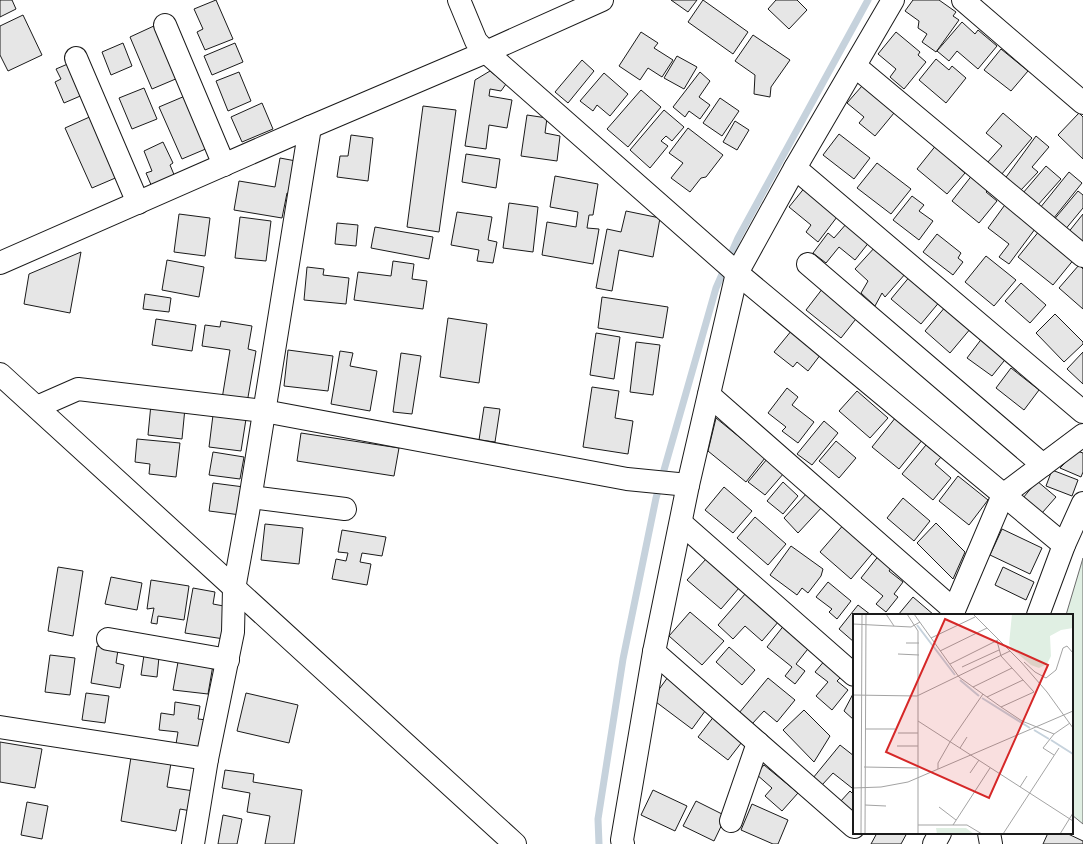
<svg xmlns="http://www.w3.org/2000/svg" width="1083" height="844" font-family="'PT Sans Narrow',sans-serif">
<rect width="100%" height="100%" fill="#fff"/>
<!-- green -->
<path fill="#e0efe3" stroke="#6a6a6a" d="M 1083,558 L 1083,824 L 1072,815 L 1072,615 L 1066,615 Z"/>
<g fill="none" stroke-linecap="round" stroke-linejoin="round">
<!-- stream -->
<path stroke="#c6d2dc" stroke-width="7" d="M 599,844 L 598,819 L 623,659 L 656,498 L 716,288 L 738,238 L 868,0"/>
</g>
<!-- building -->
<g fill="#e6e6e6" stroke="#1a1a1a">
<path d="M 0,0 L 12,0 L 16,9 L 0,17 Z"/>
<path d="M 216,0 L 233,39 L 205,50 L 197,32 L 203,29 L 194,9 Z"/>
<path d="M 671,0 L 697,0 L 688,12 Z"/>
<path d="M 703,0 L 748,32 L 733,54 L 688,22 Z"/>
<path d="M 776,0 L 797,0 L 807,10 L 789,29 L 768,9 Z"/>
<path d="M 913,0 L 939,0 L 956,12 L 953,16 L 959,20 L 936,52 L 922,42 L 927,34 L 918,28 L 919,21 L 905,11 Z"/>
<path d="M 23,15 L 42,55 L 8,71 L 0,55 L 0,26 Z"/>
<path d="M 962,22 L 975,34 L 978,30 L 997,46 L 978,69 L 957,51 L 949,61 L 937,51 Z"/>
<path d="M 156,25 L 178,78 L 152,89 L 130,37 Z"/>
<path d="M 641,32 L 658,43 L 654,48 L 673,60 L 662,77 L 648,68 L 640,80 L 619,66 Z"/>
<path d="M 896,32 L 920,52 L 918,55 L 926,62 L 904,89 L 890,77 L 896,69 L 878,54 Z"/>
<path d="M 753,35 L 790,60 L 771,87 L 770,97 L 754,94 L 755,75 L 735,61 Z"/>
<path d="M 123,43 L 132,66 L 111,75 L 102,52 Z"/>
<path d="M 235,43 L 243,62 L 212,75 L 204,56 Z"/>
<path d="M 1001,49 L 1028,71 L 1011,91 L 984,70 Z"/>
<path d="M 677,56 L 697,67 L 684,89 L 664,78 Z"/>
<path d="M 936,59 L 949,70 L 952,66 L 966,78 L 946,103 L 919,80 Z"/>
<path d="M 582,60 L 594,71 L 568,103 L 555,92 Z"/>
<path d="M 70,63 L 85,94 L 64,103 L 55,82 L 61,79 L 56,69 Z"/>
<path d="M 490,71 L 506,84 L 501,91 L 490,89 L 489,96 L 512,100 L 507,128 L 489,125 L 486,149 L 465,146 L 475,80 Z"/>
<path d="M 239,72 L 251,101 L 228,111 L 216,81 Z"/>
<path d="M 700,72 L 710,81 L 699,97 L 710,105 L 700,119 L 689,111 L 685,117 L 673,107 Z"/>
<path d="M 604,73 L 628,94 L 610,116 L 597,105 L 593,111 L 580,101 Z"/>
<path d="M 862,86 L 894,113 L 875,136 L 859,123 L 864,117 L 847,103 Z"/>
<path d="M 144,88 L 157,119 L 132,129 L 119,98 Z"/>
<path d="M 641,90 L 661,107 L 628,147 L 607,129 Z"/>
<path d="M 185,96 L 208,148 L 182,159 L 159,107 Z"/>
<path d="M 720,98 L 739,111 L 722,136 L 703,123 Z"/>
<path d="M 262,103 L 273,129 L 242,142 L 231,117 Z"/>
<path d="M 423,106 L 456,110 L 439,232 L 407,227 Z"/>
<path d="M 664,110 L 684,127 L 672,141 L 666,136 L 661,141 L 668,146 L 650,168 L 630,150 Z"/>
<path d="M 1003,113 L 1032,138 L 1001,175 L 987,163 L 1002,146 L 986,133 Z"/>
<path d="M 1079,113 L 1083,117 L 1083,159 L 1058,135 Z"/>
<path d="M 94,115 L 120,176 L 92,188 L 65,128 Z"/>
<path d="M 527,115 L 547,118 L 545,133 L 560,136 L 557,161 L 521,156 Z"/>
<path d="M 735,121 L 749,130 L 737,150 L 723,142 Z"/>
<path d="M 688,128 L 723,155 L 706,177 L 701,178 L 690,192 L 671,178 L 683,163 L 669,153 Z"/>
<path d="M 839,134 L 870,158 L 854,179 L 823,155 Z"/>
<path d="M 351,135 L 373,138 L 368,181 L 337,177 L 340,156 L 348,156 Z"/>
<path d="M 1036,136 L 1049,147 L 1032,167 L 1038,172 L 1020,191 L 1004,180 Z"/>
<path d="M 163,142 L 173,163 L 170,165 L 175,177 L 152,187 L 146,173 L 152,171 L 144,151 Z"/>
<path d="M 937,144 L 961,164 L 958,167 L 965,173 L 947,194 L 917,169 Z"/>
<path d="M 466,154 L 500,159 L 496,188 L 462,182 Z"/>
<path d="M 280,158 L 296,161 L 291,194 L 287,193 L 282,218 L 234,210 L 239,181 L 275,187 Z"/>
<path d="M 877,163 L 911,189 L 891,214 L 857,188 Z"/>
<path d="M 1046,166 L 1061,179 L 1037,206 L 1023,193 Z"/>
<path d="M 1069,172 L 1082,183 L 1053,219 L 1040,208 Z"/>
<path d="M 973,174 L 990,188 L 986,192 L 997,201 L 979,223 L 952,201 Z"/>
<path d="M 555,176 L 598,184 L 593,215 L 589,215 L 587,228 L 599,229 L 593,264 L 542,255 L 547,222 L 576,227 L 578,212 L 550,207 Z"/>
<path d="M 806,186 L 840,213 L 818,242 L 806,232 L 811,225 L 789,207 Z"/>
<path d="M 1078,191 L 1083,195 L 1083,208 L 1064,231 L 1052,222 Z"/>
<path d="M 912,196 L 924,205 L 919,211 L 933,221 L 919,240 L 893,220 Z"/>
<path d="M 1007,202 L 1038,225 L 1009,264 L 999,257 L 1009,244 L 988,228 Z"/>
<path d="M 509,203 L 538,207 L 533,252 L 503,248 Z"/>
<path d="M 626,211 L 660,218 L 653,257 L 619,250 L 612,291 L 596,288 L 607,229 L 621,232 Z"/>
<path d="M 457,212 L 492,217 L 488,240 L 497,242 L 493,263 L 477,261 L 479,250 L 451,245 Z"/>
<path d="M 179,214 L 210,218 L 205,256 L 174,252 Z"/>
<path d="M 1083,214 L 1083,246 L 1067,234 Z"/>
<path d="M 240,217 L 271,221 L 266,261 L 235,258 Z"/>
<path d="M 337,223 L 358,225 L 356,246 L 335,244 Z"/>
<path d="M 847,223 L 870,241 L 855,260 L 839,247 L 826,263 L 813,253 L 828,233 L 834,238 Z"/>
<path d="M 375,227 L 433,237 L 429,259 L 371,248 Z"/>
<path d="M 1040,230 L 1075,258 L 1053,285 L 1018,257 Z"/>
<path d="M 937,234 L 961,253 L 958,258 L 963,262 L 953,275 L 923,252 Z"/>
<path d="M 876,246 L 906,273 L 885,297 L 882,293 L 875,306 L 861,293 L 868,281 L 855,269 Z"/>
<path d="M 81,252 L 70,313 L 24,304 L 29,274 Z"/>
<path d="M 986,256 L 1016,280 L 994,306 L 965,282 Z"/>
<path d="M 167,260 L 204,267 L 199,297 L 162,290 Z"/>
<path d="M 393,261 L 414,264 L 412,279 L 427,281 L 423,309 L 354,300 L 358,272 L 391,276 Z"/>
<path d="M 1079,265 L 1083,269 L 1083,309 L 1059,288 Z"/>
<path d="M 307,267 L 324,269 L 323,275 L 349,278 L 346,304 L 304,300 Z"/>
<path d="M 911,275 L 941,300 L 921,324 L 891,299 Z"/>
<path d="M 1021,283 L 1046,305 L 1030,323 L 1005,301 Z"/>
<path d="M 823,288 L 859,315 L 841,338 L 806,310 Z"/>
<path d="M 145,294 L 171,298 L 169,312 L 143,309 Z"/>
<path d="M 602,297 L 668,307 L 663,338 L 598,328 Z"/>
<path d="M 946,306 L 971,328 L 950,353 L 925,331 Z"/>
<path d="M 1055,314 L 1083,342 L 1083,344 L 1064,362 L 1036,333 Z"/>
<path d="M 448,318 L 487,324 L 479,383 L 440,377 Z"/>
<path d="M 156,319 L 196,325 L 192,351 L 152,345 Z"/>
<path d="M 221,321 L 252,326 L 248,349 L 256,351 L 247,403 L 222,399 L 230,350 L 202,346 L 205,325 L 220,327 Z"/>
<path d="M 792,330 L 821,354 L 808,371 L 797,362 L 793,367 L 774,352 Z"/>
<path d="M 596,333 L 620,337 L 614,379 L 590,375 Z"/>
<path d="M 983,337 L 1008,356 L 992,376 L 967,358 Z"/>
<path d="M 636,342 L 660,345 L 653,395 L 630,392 Z"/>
<path d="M 288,350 L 333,356 L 328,391 L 284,386 Z"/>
<path d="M 340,351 L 353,353 L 350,366 L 377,371 L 370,411 L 331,404 Z"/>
<path d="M 1083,352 L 1083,384 L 1067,369 Z"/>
<path d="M 401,353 L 421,356 L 412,414 L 393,412 Z"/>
<path d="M 1011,368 L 1039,390 L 1024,410 L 996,388 Z"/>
<path d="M 592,387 L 619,391 L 615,418 L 633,421 L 628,454 L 583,447 Z"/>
<path d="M 787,388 L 798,397 L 792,405 L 814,422 L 798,443 L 782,431 L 786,427 L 768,413 Z"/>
<path d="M 857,391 L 888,418 L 870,438 L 839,411 Z"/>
<path d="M 151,404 L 185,408 L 182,439 L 148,435 Z"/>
<path d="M 484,407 L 500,409 L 495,442 L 479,440 Z"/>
<path d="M 213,415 L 246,419 L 241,451 L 209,447 Z"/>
<path d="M 896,417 L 923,439 L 899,469 L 872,447 Z"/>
<path d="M 716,418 L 765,458 L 746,482 L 708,451 Z"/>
<path d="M 824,421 L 838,433 L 812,465 L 797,454 Z"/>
<path d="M 301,433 L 399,448 L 394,476 L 297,461 Z"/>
<path d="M 137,439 L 180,443 L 176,477 L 149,474 L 150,464 L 135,462 Z"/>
<path d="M 836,441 L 856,458 L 839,478 L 819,461 Z"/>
<path d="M 926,445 L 941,457 L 935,464 L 951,478 L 933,500 L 902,474 Z"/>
<path d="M 1077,451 L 1083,453 L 1083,472 L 1081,477 L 1060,468 Z"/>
<path d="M 213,452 L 244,457 L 240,479 L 209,475 Z"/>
<path d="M 767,459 L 784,473 L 765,495 L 748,482 Z"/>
<path d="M 1052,470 L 1078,480 L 1072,496 L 1046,486 Z"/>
<path d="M 958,476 L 988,500 L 969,525 L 939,501 Z"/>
<path d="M 1037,481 L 1056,497 L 1042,513 L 1023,498 Z"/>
<path d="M 783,482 L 798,496 L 783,514 L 767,501 Z"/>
<path d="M 213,483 L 244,487 L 241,515 L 209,511 Z"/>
<path d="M 724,487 L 752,511 L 733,533 L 705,510 Z"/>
<path d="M 808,492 L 823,506 L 798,533 L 784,518 Z"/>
<path d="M 903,498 L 930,521 L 914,541 L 887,518 Z"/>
<path d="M 755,517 L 786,544 L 768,565 L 737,538 Z"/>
<path d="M 845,523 L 876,549 L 851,579 L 820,552 Z"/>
<path d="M 936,523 L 965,552 L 953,579 L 917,543 Z"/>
<path d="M 265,524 L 303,528 L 299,564 L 261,560 Z"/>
<path d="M 1002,529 L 1042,548 L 1030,574 L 990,555 Z"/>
<path d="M 342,530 L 386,537 L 382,556 L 362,553 L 360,562 L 371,564 L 367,585 L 332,579 L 336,559 L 346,561 L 348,553 L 338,552 Z"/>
<path d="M 791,546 L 823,569 L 821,576 L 808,593 L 802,588 L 797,595 L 770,575 Z"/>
<path d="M 880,554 L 893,565 L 889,571 L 903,582 L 894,594 L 898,597 L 886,612 L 876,604 L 883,596 L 861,578 Z"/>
<path d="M 706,559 L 739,588 L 721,609 L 687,580 Z"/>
<path d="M 58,567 L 83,571 L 73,636 L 48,631 Z"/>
<path d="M 1003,567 L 1034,582 L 1026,600 L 995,585 Z"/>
<path d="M 111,577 L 142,583 L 137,610 L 105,604 Z"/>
<path d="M 151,580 L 189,586 L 184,620 L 158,616 L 157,624 L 151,623 L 154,608 L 147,609 Z"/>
<path d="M 828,582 L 851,601 L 837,619 L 829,612 L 832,609 L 816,597 Z"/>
<path d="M 193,588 L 215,592 L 213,604 L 229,607 L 224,639 L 185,633 Z"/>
<path d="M 746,593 L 779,621 L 762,641 L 745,626 L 733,639 L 718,625 Z"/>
<path d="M 913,597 L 934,615 L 898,615 Z"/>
<path d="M 858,605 L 871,615 L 854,615 L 854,642 L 839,629 Z"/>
<path d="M 690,612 L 724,641 L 702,665 L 669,636 Z"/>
<path d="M 785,624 L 811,645 L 796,664 L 805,671 L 795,684 L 785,676 L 792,667 L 767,647 Z"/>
<path d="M 97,646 L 118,650 L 116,663 L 124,665 L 120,688 L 91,683 Z"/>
<path d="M 729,647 L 755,670 L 742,685 L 716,662 Z"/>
<path d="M 50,655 L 75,658 L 70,695 L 45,692 Z"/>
<path d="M 144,655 L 159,657 L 157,677 L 141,675 Z"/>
<path d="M 826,659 L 844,674 L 837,681 L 848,690 L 832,710 L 816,696 L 828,682 L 815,672 Z"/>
<path d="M 178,662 L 213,665 L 208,694 L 173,690 Z"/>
<path d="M 668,677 L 708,707 L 692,729 L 652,699 Z"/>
<path d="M 768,678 L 795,700 L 777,722 L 764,711 L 752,724 L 739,713 Z"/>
<path d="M 854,692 L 854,720 L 844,711 Z"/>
<path d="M 86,693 L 109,696 L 105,723 L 82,720 Z"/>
<path d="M 246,693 L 298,705 L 289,743 L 237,731 Z"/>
<path d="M 175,702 L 200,706 L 198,719 L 207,720 L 202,748 L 176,744 L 178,732 L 159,730 L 161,713 L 174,715 Z"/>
<path d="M 804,710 L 830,736 L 814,762 L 783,730 Z"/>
<path d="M 715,715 L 745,738 L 728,760 L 698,737 Z"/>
<path d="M 0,742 L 42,749 L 35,788 L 0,782 Z"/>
<path d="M 840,745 L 854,756 L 854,785 L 852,788 L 833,773 L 822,785 L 813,778 Z"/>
<path d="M 131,757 L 171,763 L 167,787 L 194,791 L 191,811 L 180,809 L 176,831 L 121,821 Z"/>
<path d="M 764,765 L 798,793 L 782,811 L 765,796 L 772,788 L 756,774 Z"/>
<path d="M 225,770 L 254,774 L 253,782 L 302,790 L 294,844 L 265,844 L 270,816 L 247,812 L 250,793 L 222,788 Z"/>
<path d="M 653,790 L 687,806 L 675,831 L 641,815 Z"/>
<path d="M 850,791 L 854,795 L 854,810 L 852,813 L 840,802 Z"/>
<path d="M 696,801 L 726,816 L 714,841 L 683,826 Z"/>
<path d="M 27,802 L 48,806 L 42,839 L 21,835 Z"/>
<path d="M 752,804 L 788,820 L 778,844 L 773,844 L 741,830 Z"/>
<path d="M 223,815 L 242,819 L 237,844 L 218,844 Z"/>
<path d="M 877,833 L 907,833 L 901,844 L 871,844 Z"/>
<path d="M 1048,833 L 1066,833 L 1083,841 L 1083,844 L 1043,844 Z"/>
</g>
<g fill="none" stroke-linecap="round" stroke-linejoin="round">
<!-- minor casing -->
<g stroke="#1a1a1a" stroke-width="24">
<g id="minor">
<path d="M 459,0 L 476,41 L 486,52 L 737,273 L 1064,545"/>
<path d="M 963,0 L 1083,103"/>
<path d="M 165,25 L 224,165"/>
<path d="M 76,58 L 138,203"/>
<path d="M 855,66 L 1083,256"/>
<path d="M 795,168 L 1083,412"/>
<path d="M 0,263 L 310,127 L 486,52 L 602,0"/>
<path d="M 808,264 L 1043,465"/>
<path d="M 0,374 L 515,844"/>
<path d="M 709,395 L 954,610"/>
<path d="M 37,407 L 78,389 L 264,411 L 627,479 L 688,485"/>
<path d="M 251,497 L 345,509"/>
<path d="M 681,523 L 854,675"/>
<path d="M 952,615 L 1003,495 L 1083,435"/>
<path d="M 1038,615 L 1064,545 L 1083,503"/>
<path d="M 108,639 L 228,660"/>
<path d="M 0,727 L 207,759"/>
<path d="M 731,821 L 758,743"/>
<path d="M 854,827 L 654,652 L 688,485 L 737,273 L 795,168 L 893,0"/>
<path d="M 989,833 L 991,844"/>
<path d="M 193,844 L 207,759 L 233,632 L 234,589 L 248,512 L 310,127"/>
<path d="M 623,844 L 622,840 L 654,652"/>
<path d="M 934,844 L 940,833"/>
</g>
</g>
<!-- minor -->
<use href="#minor" stroke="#fff" stroke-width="22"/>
</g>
<!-- overview -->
<g transform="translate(853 614)">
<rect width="220" height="220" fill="#fff"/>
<path d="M 159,0 L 220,0 L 220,14 L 208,16 L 197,22 L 198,42 L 194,50 L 186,54 L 178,51 L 158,34 L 156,30 ZM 83,214 L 113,214 L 121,220 L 84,220 Z" fill="#e0efe3"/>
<path fill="none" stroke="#c6d2dc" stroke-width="2" d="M 64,11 L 102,61M 107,66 L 126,82M 129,84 L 177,114M 181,116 L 196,125M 198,126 L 220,140"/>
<path fill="none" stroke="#a3a3a3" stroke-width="1" d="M 33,0 L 41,12M 54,0 L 65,17 L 65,220M 61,0 L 106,63 L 148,93 L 181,78 L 148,42 L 144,27M 120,0 L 168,48 L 194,78 L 220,114M 0,10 L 58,13 L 67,8M 78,24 L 122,3M 53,29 L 66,29M 87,37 L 134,14M 45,40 L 66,41M 171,48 L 182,58 L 193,64 L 203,56 L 210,34 L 214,32 L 220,39M 97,50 L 145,26M 109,53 L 146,36M 120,73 L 159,54M 0,81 L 64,82 L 157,37M 134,83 L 170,66M 148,93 L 169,107 L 201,120 L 217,109M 65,107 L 220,207M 12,115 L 42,115M 45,119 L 65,119M 201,120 L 190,134 L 201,141M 44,132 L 65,132M 107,134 L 114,123M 11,153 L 65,154M 85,155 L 85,149 L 97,128 L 130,80M 117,159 L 126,146M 167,173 L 174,162M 0,174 L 28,173 L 55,168 L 220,97M 12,191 L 33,192M 86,193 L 103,206M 65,211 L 114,211 L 129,220M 100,211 L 137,154M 8,220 L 9,0M 12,220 L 13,0M 150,220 L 206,134M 207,220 L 220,199"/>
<path fill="#d62828" fill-opacity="0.15" stroke="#d62828" stroke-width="2" d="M 92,5 L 195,51 L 136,184 L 33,138 Z"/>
<rect width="220" height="220" fill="none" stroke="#1a1a1a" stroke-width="2"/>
</g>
</svg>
